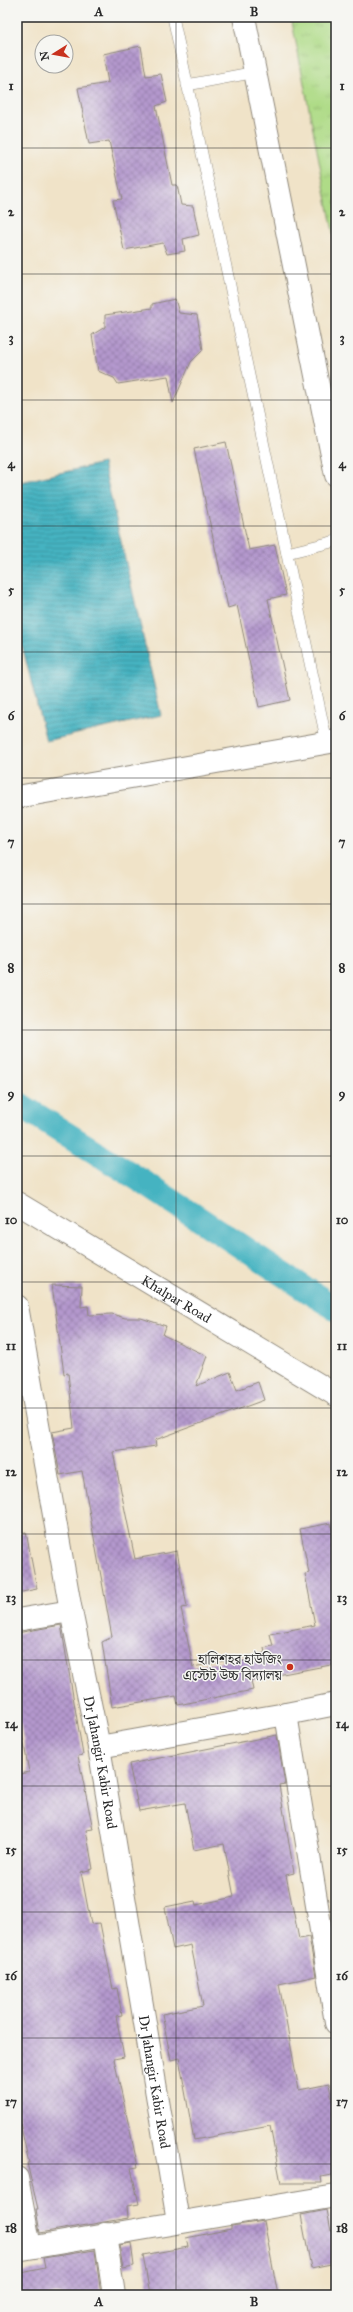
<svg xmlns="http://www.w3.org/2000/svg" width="353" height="2312" font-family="'IM FELL Great Primer','Noto Serif Bengali',serif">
<defs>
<pattern id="park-tufts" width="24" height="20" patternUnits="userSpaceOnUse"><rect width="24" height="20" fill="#afdb87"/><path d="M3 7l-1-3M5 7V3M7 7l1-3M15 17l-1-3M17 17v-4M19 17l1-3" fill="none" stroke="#97bc75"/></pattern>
<pattern id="water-rules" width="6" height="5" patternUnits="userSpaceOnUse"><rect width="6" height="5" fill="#45b3c1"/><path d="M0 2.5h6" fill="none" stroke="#3a929d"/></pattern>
<pattern id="building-cross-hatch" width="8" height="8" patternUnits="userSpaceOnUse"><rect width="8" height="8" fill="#b498cd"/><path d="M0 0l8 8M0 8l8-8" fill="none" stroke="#937ca7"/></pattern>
</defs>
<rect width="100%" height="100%" fill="#f6f6f2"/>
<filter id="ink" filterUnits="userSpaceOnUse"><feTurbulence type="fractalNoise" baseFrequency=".025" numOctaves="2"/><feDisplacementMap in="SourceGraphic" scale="8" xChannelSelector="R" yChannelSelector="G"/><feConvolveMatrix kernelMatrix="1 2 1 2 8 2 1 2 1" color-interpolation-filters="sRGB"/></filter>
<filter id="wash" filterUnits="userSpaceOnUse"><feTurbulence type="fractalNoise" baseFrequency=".012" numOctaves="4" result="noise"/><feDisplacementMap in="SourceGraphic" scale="16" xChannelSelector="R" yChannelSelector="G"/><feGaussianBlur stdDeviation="0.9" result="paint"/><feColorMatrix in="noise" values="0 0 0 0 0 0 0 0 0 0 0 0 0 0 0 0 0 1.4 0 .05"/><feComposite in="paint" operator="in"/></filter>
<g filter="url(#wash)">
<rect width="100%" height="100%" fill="#f0e3c8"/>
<!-- park -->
<path fill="url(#park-tufts)" stroke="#6d8359" d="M 291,17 L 336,17 L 336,247 Z"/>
<!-- water -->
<path fill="url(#water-rules)" stroke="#386f76" d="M 103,463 L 161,715 L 46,741 L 17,625 L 17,483 Z"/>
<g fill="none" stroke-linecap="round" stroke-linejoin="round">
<!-- canal -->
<path stroke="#45b3c1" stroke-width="25" d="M 17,1103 L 140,1180 L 336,1309"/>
</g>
<g id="blocks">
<!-- building -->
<g fill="url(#building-cross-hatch)">
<path d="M 141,46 L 146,76 L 161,74 L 167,102 L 156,106 L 172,185 L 177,185 L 181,205 L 193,206 L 199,235 L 183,239 L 185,251 L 167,254 L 163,243 L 124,250 L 113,200 L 122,199 L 109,141 L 89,144 L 78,88 L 108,83 L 103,54 Z"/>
<path d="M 175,299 L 179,313 L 197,315 L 203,350 L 191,362 L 173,403 L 168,376 L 118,384 L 114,378 L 98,371 L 92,335 L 105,327 L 105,315 L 152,308 L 152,304 Z"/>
<path d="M 226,442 L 249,550 L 275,545 L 286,595 L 268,599 L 290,700 L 259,707 L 237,605 L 228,608 L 194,449 Z"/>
<path d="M 52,1285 L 82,1286 L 81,1307 L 88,1306 L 89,1315 L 112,1314 L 125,1318 L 141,1318 L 166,1326 L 163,1335 L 207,1356 L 196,1386 L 230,1372 L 237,1390 L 258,1382 L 264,1400 L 155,1440 L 156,1446 L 113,1452 L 135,1559 L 177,1551 L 187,1607 L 181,1608 L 193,1667 L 265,1653 L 264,1648 L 273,1646 L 270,1634 L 315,1625 L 305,1574 L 309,1573 L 300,1529 L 331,1523 L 336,1546 L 336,1664 L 251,1680 L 253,1690 L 178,1705 L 176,1696 L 112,1707 L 102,1642 L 112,1637 L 82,1471 L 60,1475 L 52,1432 L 74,1428 L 68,1373 L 64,1374 Z"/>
<path d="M 26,1532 L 37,1589 L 17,1593 L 17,1533 Z"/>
<path d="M 61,1625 L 83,1755 L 78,1756 L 93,1829 L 86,1830 L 93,1869 L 81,1872 L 91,1924 L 100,1923 L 113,1989 L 117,1988 L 122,2015 L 116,2016 L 124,2057 L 114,2059 L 138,2167 L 131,2168 L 139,2204 L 127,2206 L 128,2218 L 40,2233 L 36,2209 L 38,2209 L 27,2163 L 29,2163 L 17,2110 L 17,1775 L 29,1772 L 17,1706 L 17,1633 Z"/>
<path d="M 277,1735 L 285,1784 L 279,1785 L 294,1873 L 286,1875 L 299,1939 L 309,1937 L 316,1976 L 279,1984 L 299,2090 L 329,2084 L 336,2119 L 336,2174 L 321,2177 L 322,2183 L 281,2183 L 270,2126 L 194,2140 L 179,2058 L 171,2060 L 162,2014 L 203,2006 L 191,1945 L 173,1949 L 165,1907 L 195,1901 L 196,1905 L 234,1897 L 224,1844 L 194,1850 L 185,1803 L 139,1811 L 129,1764 Z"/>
<path d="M 327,2210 L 331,2231 L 336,2230 L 336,2263 L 311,2268 L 301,2215 Z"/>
<path d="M 264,2221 L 278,2295 L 150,2295 L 143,2255 L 188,2247 L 186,2238 L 231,2229 L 231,2226 Z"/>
<path d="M 131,2243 L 134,2266 L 123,2268 L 119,2245 Z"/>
<path d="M 95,2250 L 101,2295 L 17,2295 L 17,2274 L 45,2268 L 43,2258 Z"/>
</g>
</g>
</g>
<g filter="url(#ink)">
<use href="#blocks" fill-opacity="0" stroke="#8e877a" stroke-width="1"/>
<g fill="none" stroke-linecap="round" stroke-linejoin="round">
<!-- lane casing -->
<g stroke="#8e877a" stroke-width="12">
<g id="lane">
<path d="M 173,17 L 327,743"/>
<path d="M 187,85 L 256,72"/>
<path d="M 287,553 L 336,541"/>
</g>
</g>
<!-- street casing -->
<g stroke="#8e877a" stroke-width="24">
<g id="street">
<path d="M 244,17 L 336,475"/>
<path d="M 17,797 L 336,741"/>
<path id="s1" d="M 17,1203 L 336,1395"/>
<path id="s2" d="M 17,1306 L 71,1611 L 99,1747 L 178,2221"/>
<path d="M 17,1620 L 71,1611"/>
<path d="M 286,1714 L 336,1704"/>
<path d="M 99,1747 L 286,1714 L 336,2023"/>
<path d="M 17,2178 L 30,2247"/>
<path d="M 105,2234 L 114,2295"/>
<path d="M 17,2250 L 336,2196"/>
</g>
</g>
<!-- lane -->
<use href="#lane" stroke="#fff" stroke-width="11"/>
<!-- street -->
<use href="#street" stroke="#fff" stroke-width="22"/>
</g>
</g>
<!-- grid -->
<path fill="none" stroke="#2b2b2b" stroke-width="1" stroke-opacity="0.55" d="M 176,17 L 176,2295M 17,148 L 336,148M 17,274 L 336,274M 17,400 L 336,400M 17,526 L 336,526M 17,652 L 336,652M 17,778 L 336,778M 17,904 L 336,904M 17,1030 L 336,1030M 17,1156 L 336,1156M 17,1282 L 336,1282M 17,1408 L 336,1408M 17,1534 L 336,1534M 17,1660 L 336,1660M 17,1786 L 336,1786M 17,1912 L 336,1912M 17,2038 L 336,2038M 17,2164 L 336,2164"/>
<!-- markers -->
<circle fill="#c8321e" stroke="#f6f6f2" stroke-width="1.5" cx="290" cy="1667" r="4"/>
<g text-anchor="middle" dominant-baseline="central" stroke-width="3" stroke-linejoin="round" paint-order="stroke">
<!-- street labels -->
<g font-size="14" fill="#2b2b2b" stroke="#f6f6f2">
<text stroke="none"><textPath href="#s1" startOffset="186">Khalpar Road</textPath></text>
<text stroke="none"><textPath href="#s2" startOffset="464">Dr Jahangir Kabir Road</textPath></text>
<text stroke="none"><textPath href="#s2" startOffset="788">Dr Jahangir Kabir Road</textPath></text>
</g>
<!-- poi labels -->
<g font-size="14" fill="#2b2b2b" stroke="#f6f6f2" text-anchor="end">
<text x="282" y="1659">হালিশহর হাউজিং<tspan x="282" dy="16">এস্টেট উচ্চ বিদ্যালয়</tspan></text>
</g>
</g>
<!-- margin -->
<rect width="353" height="2312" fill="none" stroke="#f6f6f2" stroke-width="44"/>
<!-- north arrow -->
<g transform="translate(54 54) rotate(259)"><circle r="19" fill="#f6f6f2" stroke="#a5a5a2"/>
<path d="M0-3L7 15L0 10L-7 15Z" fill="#c8321e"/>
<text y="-6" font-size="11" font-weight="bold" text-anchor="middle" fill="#2b2b2b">N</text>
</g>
<rect x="22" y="22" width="309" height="2268" fill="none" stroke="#2b2b2b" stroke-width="1.5"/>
<g font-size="13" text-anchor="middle" font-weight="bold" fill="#2b2b2b">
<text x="99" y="16">A</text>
<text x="254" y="16">B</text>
<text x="11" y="90">1</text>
<text x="342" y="90">1</text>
<text x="11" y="216">2</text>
<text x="342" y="216">2</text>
<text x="11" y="342">3</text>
<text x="342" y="342">3</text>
<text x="11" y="468">4</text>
<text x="342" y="468">4</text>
<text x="11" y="594">5</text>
<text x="342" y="594">5</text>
<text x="11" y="720">6</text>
<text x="342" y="720">6</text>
<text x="11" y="846">7</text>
<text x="342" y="846">7</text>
<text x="11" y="972">8</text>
<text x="342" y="972">8</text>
<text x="11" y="1098">9</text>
<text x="342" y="1098">9</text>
<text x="11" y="1224">10</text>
<text x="342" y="1224">10</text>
<text x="11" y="1350">11</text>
<text x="342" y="1350">11</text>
<text x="11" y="1476">12</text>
<text x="342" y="1476">12</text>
<text x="11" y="1602">13</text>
<text x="342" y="1602">13</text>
<text x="11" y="1728">14</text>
<text x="342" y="1728">14</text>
<text x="11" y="1854">15</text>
<text x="342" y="1854">15</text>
<text x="11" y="1980">16</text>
<text x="342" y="1980">16</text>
<text x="11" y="2106">17</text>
<text x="342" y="2106">17</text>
<text x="11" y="2232">18</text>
<text x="342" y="2232">18</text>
<text x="99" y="2306">A</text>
<text x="254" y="2306">B</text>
</g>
</svg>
